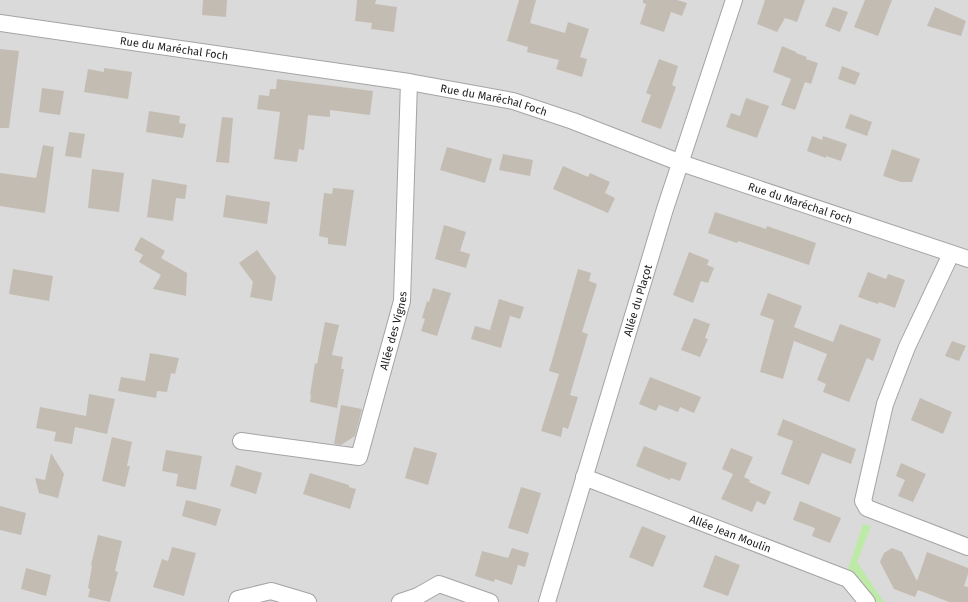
<svg xmlns="http://www.w3.org/2000/svg" width="968" height="602" font-family="'Fira Sans',sans-serif">
<rect width="100%" height="100%" fill="#efede3"/>
<!-- residential -->
<rect fill="#dbdada" x="0" y="0" width="968" height="602"/>
<!-- grass -->
<path fill="#beeaa8" d="M 863,524 L 871,526 L 857,562 L 884,602 L 876,602 L 848,569 Z"/>
<!-- building -->
<g fill="#c3bcb2">
<path d="M 203,0 L 227,0 L 226,17 L 202,15 Z"/>
<path d="M 357,0 L 376,0 L 375,4 L 397,7 L 394,32 L 371,29 L 372,23 L 355,21 Z"/>
<path d="M 519,0 L 536,0 L 530,23 L 565,33 L 568,22 L 589,29 L 580,57 L 587,59 L 582,77 L 556,69 L 559,60 L 527,52 L 528,47 L 507,41 Z"/>
<path d="M 643,0 L 677,0 L 687,3 L 682,16 L 671,12 L 664,32 L 640,24 L 646,4 L 643,3 Z"/>
<path d="M 765,0 L 805,0 L 797,22 L 785,18 L 777,32 L 757,24 Z"/>
<path d="M 865,0 L 892,0 L 878,36 L 854,27 Z"/>
<path d="M 833,7 L 848,12 L 840,32 L 825,26 Z"/>
<path d="M 935,7 L 966,21 L 961,36 L 927,26 Z"/>
<path d="M 782,46 L 796,52 L 796,53 L 807,57 L 806,59 L 818,63 L 811,84 L 805,82 L 795,110 L 781,105 L 791,79 L 773,72 Z"/>
<path d="M 0,49 L 19,51 L 9,128 L 0,128 Z"/>
<path d="M 659,59 L 678,66 L 672,85 L 676,87 L 661,129 L 641,122 L 651,95 L 646,93 Z"/>
<path d="M 842,66 L 860,73 L 855,85 L 838,79 Z"/>
<path d="M 104,68 L 132,72 L 128,99 L 84,92 L 88,69 L 104,72 Z"/>
<path d="M 277,79 L 373,91 L 370,115 L 330,110 L 330,117 L 308,115 L 304,150 L 299,149 L 297,162 L 274,159 L 280,112 L 257,109 L 259,95 L 269,96 L 270,89 L 276,89 Z"/>
<path d="M 42,88 L 64,91 L 60,115 L 39,112 Z"/>
<path d="M 746,98 L 769,106 L 757,138 L 726,127 L 731,113 L 740,116 Z"/>
<path d="M 149,111 L 180,116 L 179,123 L 186,124 L 183,138 L 146,132 Z"/>
<path d="M 850,114 L 872,122 L 867,136 L 845,128 Z"/>
<path d="M 222,117 L 233,118 L 229,163 L 216,162 Z"/>
<path d="M 69,132 L 85,134 L 81,158 L 65,156 Z"/>
<path d="M 812,136 L 822,140 L 823,136 L 847,144 L 841,161 L 826,156 L 826,158 L 807,151 Z"/>
<path d="M 43,145 L 54,147 L 45,213 L 0,206 L 0,173 L 36,178 Z"/>
<path d="M 447,147 L 492,159 L 485,183 L 440,170 Z"/>
<path d="M 892,149 L 920,159 L 912,182 L 901,182 L 883,176 Z"/>
<path d="M 503,154 L 533,160 L 530,176 L 499,170 Z"/>
<path d="M 563,166 L 588,177 L 590,173 L 610,182 L 605,193 L 615,198 L 608,213 L 553,189 Z"/>
<path d="M 92,169 L 124,173 L 119,212 L 88,208 Z"/>
<path d="M 152,179 L 187,185 L 185,199 L 176,198 L 173,221 L 147,217 Z"/>
<path d="M 333,188 L 354,190 L 346,246 L 328,244 L 328,238 L 319,236 L 324,193 L 332,194 Z"/>
<path d="M 226,195 L 270,202 L 267,224 L 223,217 Z"/>
<path d="M 715,212 L 766,229 L 767,226 L 816,243 L 809,265 L 738,241 L 737,243 L 708,233 Z"/>
<path d="M 444,225 L 466,232 L 460,251 L 470,254 L 466,268 L 435,259 Z"/>
<path d="M 141,237 L 165,251 L 161,258 L 187,273 L 186,296 L 153,289 L 161,275 L 139,262 L 143,255 L 134,250 Z"/>
<path d="M 257,250 L 276,277 L 272,301 L 250,297 L 253,282 L 239,263 Z"/>
<path d="M 689,252 L 709,260 L 707,265 L 714,268 L 708,283 L 701,281 L 693,303 L 673,295 Z"/>
<path d="M 13,269 L 53,276 L 49,301 L 9,294 Z"/>
<path d="M 578,269 L 591,273 L 589,281 L 597,284 L 582,332 L 588,334 L 570,395 L 578,397 L 568,429 L 563,427 L 561,437 L 541,431 L 559,374 L 549,371 Z"/>
<path d="M 868,272 L 886,279 L 888,274 L 905,280 L 895,308 L 879,302 L 878,304 L 858,297 Z"/>
<path d="M 433,288 L 451,293 L 437,336 L 421,331 L 425,319 L 422,318 L 427,301 L 429,302 Z"/>
<path d="M 768,293 L 802,306 L 794,327 L 833,342 L 840,324 L 881,339 L 873,361 L 867,358 L 849,402 L 823,392 L 826,384 L 817,380 L 827,354 L 794,341 L 783,379 L 760,372 L 774,320 L 760,315 Z"/>
<path d="M 499,299 L 524,307 L 520,319 L 510,316 L 501,348 L 471,339 L 475,326 L 490,330 Z"/>
<path d="M 694,318 L 710,324 L 705,338 L 708,339 L 700,357 L 681,350 Z"/>
<path d="M 325,322 L 339,325 L 332,355 L 343,357 L 341,369 L 344,369 L 337,408 L 310,402 L 311,396 L 310,394 L 315,363 L 317,364 Z"/>
<path d="M 952,341 L 966,346 L 959,361 L 945,356 Z"/>
<path d="M 150,353 L 179,358 L 175,374 L 171,373 L 167,392 L 157,391 L 156,398 L 118,391 L 121,377 L 145,381 Z"/>
<path d="M 650,377 L 701,397 L 694,413 L 680,407 L 678,412 L 659,405 L 656,411 L 639,404 Z"/>
<path d="M 89,394 L 115,399 L 107,434 L 75,427 L 72,444 L 54,441 L 56,432 L 36,428 L 40,407 L 86,416 Z"/>
<path d="M 920,398 L 952,412 L 943,434 L 911,420 Z"/>
<path d="M 341,405 L 362,409 L 355,436 L 341,445 L 334,444 Z"/>
<path d="M 783,419 L 856,449 L 851,464 L 822,453 L 809,485 L 781,474 L 793,441 L 777,435 Z"/>
<path d="M 112,437 L 132,442 L 127,466 L 130,466 L 125,487 L 102,481 Z"/>
<path d="M 644,446 L 687,463 L 680,481 L 671,478 L 670,480 L 636,466 Z"/>
<path d="M 414,447 L 437,453 L 428,485 L 405,478 Z"/>
<path d="M 731,448 L 753,457 L 744,477 L 750,480 L 749,482 L 771,492 L 765,505 L 757,501 L 752,512 L 721,499 L 733,474 L 722,469 Z"/>
<path d="M 166,450 L 202,456 L 196,490 L 176,486 L 178,474 L 162,471 Z"/>
<path d="M 51,453 L 64,474 L 58,498 L 39,493 L 35,478 L 45,480 Z"/>
<path d="M 901,463 L 926,474 L 913,502 L 898,496 L 905,480 L 896,476 Z"/>
<path d="M 236,465 L 262,473 L 256,494 L 230,486 Z"/>
<path d="M 310,473 L 349,485 L 349,487 L 356,489 L 350,509 L 303,494 Z"/>
<path d="M 521,487 L 541,493 L 528,534 L 508,528 Z"/>
<path d="M 186,500 L 221,509 L 216,526 L 182,516 Z"/>
<path d="M 800,501 L 841,518 L 830,543 L 812,536 L 815,528 L 793,520 Z"/>
<path d="M 0,506 L 26,513 L 21,535 L 0,530 Z"/>
<path d="M 642,526 L 666,536 L 653,567 L 629,557 Z"/>
<path d="M 98,535 L 122,541 L 115,571 L 118,572 L 110,602 L 88,597 L 90,589 L 88,588 L 92,566 L 91,565 Z"/>
<path d="M 172,547 L 196,553 L 184,596 L 153,587 L 162,559 L 168,561 Z"/>
<path d="M 512,548 L 529,553 L 525,567 L 518,565 L 512,585 L 495,579 L 494,582 L 475,576 L 482,551 L 508,558 Z"/>
<path d="M 892,548 L 902,552 L 917,581 L 927,552 L 968,568 L 968,574 L 964,586 L 968,587 L 968,602 L 949,602 L 918,590 L 915,597 L 894,589 L 880,562 L 884,553 Z"/>
<path d="M 715,555 L 740,565 L 728,596 L 703,587 Z"/>
<path d="M 26,568 L 51,575 L 46,596 L 21,589 Z"/>
</g>
<g fill="none" stroke-linecap="round" stroke-linejoin="round">
<!-- minor casing -->
<g stroke="#a4a4a4" stroke-width="18">
<g id="minor">
<path id="s1" d="M 0,23 L 409,82 L 513,101 L 573,121 L 681,163 L 968,259"/>
<path d="M 951,254 L 907,347 L 885,404 L 863,501 L 867,508 L 968,547"/>
<path id="s2" d="M 241,441 L 359,457 L 402,301 L 409,82"/>
<path id="s3" d="M 584,477 L 848,579 L 867,602"/>
<path d="M 237,602 L 238,599 L 271,591 L 308,602"/>
<path d="M 400,602 L 418,596 L 439,584 L 490,602"/>
<path id="s4" d="M 547,602 L 665,209 L 734,0"/>
</g>
</g>
<!-- minor -->
<use href="#minor" stroke="#fff" stroke-width="16"/>
</g>
<g text-anchor="middle" dominant-baseline="central" stroke-width="4" stroke-linejoin="round" paint-order="stroke">
<!-- street labels -->
<g font-size="11" fill="#1d1d1d" stroke="#fff">
<text stroke="none"><textPath href="#s1" startOffset="176">Rue du Maréchal Foch</textPath></text>
<text stroke="none"><textPath href="#s1" startOffset="500">Rue du Maréchal Foch</textPath></text>
<text stroke="none"><textPath href="#s1" startOffset="824">Rue du Maréchal Foch</textPath></text>
<text stroke="none"><textPath href="#s4" startOffset="315">Allée du Plaçot</textPath></text>
<text stroke="none"><textPath href="#s2" startOffset="250">Allée des Vignes</textPath></text>
<text stroke="none"><textPath href="#s3" startOffset="157">Allée Jean Moulin</textPath></text>
</g>
</g>
</svg>
